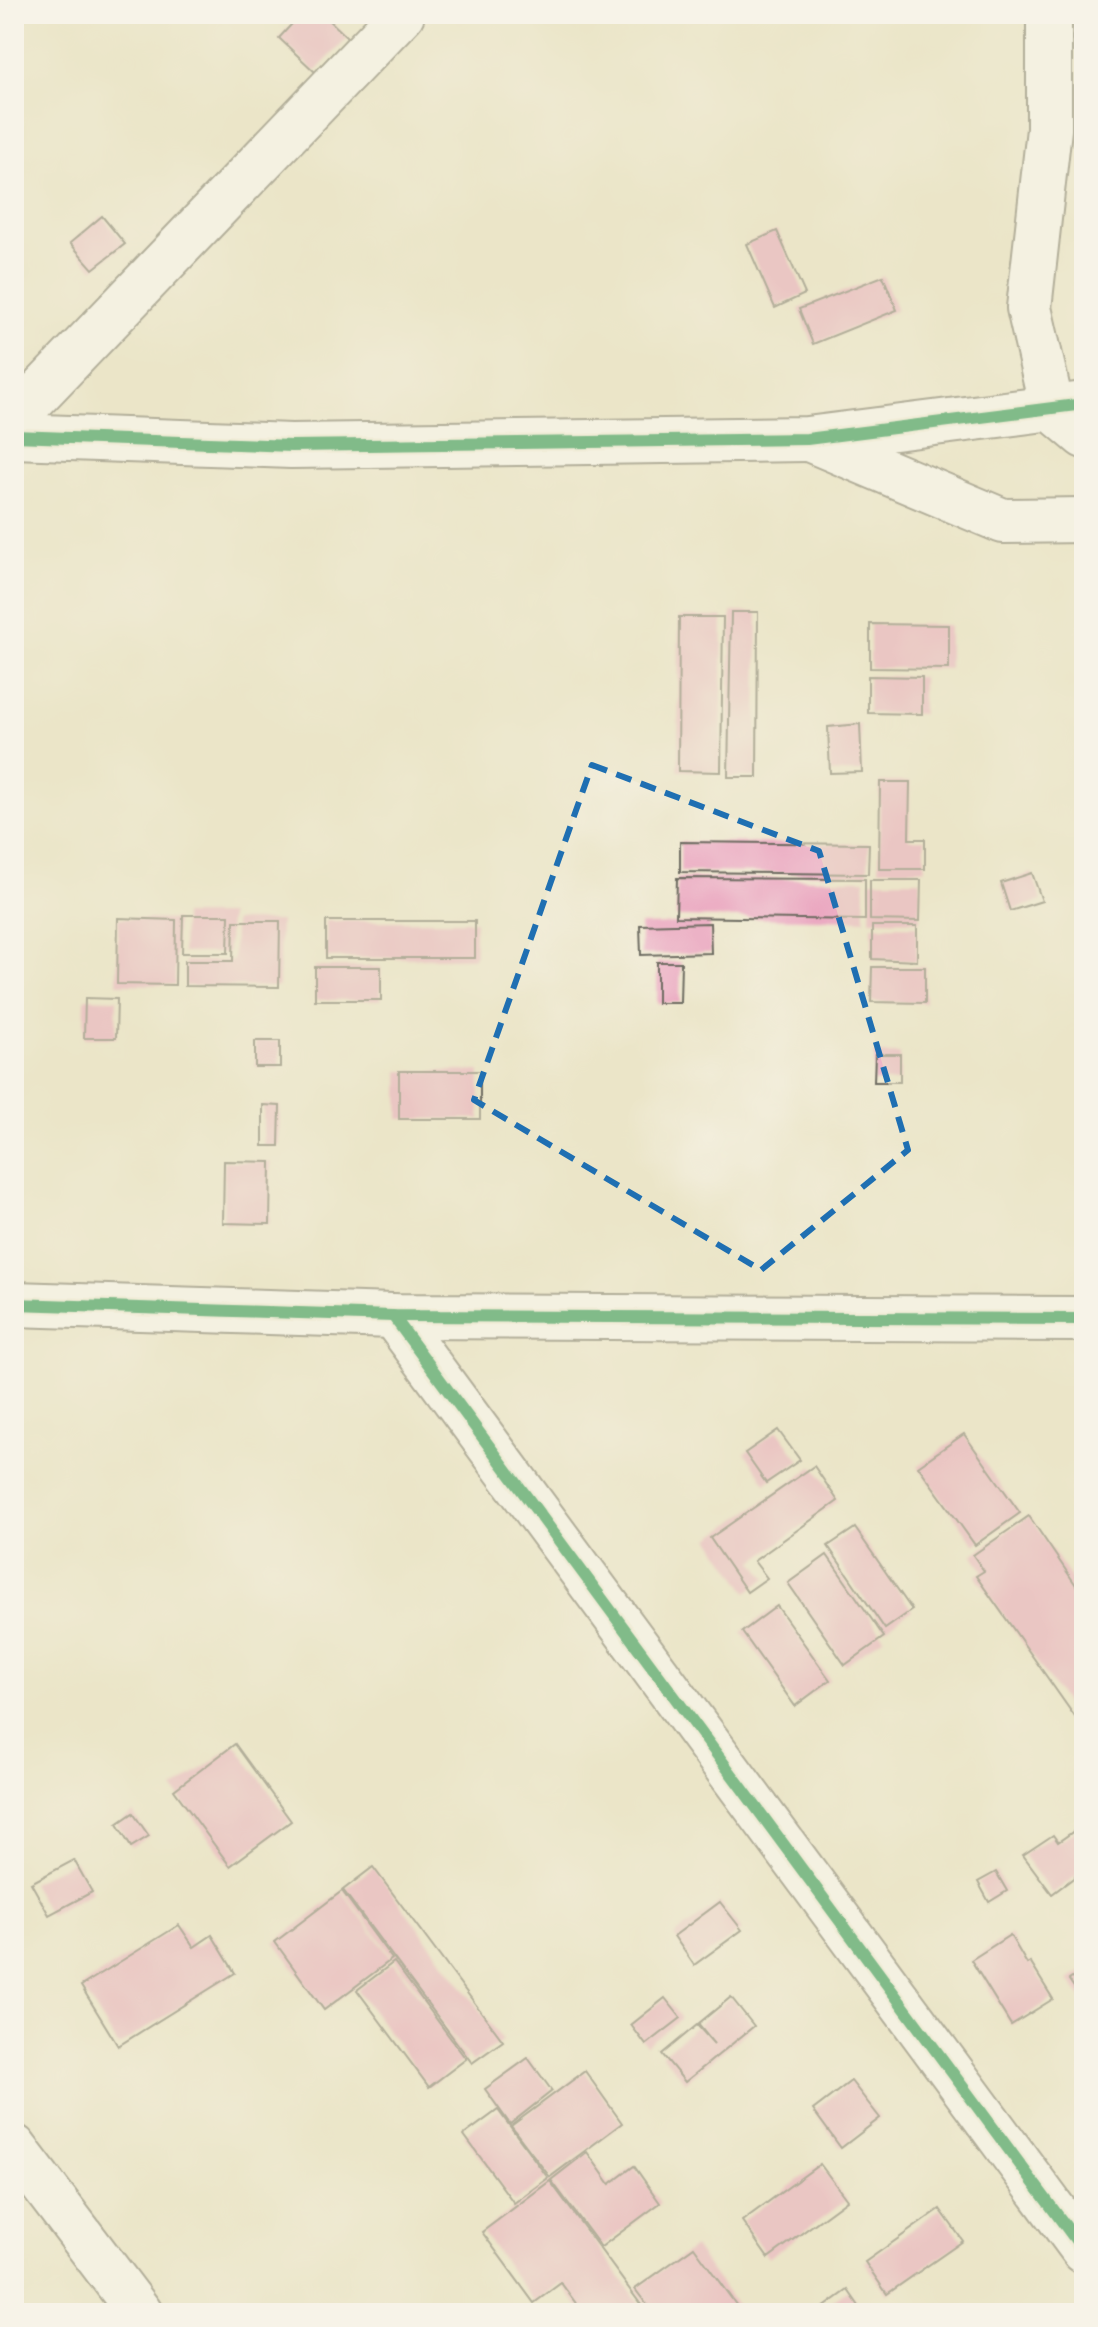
<svg xmlns="http://www.w3.org/2000/svg" width="1098" height="2327" font-family="Dekko,sans-serif">
<rect width="100%" height="100%" fill="#f7f3e8"/>
<filter id="ink" filterUnits="userSpaceOnUse"><feTurbulence type="fractalNoise" baseFrequency=".0125" numOctaves="2"/><feDisplacementMap in="SourceGraphic" scale="16" xChannelSelector="R" yChannelSelector="G"/><feConvolveMatrix kernelMatrix="1 2 1 2 8 2 1 2 1" color-interpolation-filters="sRGB"/></filter>
<filter id="wash" filterUnits="userSpaceOnUse"><feTurbulence type="fractalNoise" baseFrequency=".006" numOctaves="4" result="noise"/><feDisplacementMap in="SourceGraphic" scale="32" xChannelSelector="R" yChannelSelector="G"/><feGaussianBlur stdDeviation="1.8" result="paint"/><feColorMatrix in="noise" values="0 0 0 0 0 0 0 0 0 0 0 0 0 0 0 0 0 1.4 0 .05"/><feComposite in="paint" operator="in"/></filter>
<g filter="url(#wash)">
<rect width="100%" height="100%" fill="#ebe5c8"/>
<g id="blocks">
<!-- building -->
<g fill="#e99fbc">
<path d="M 301,14 L 323,14 L 348,38 L 315,72 L 279,38 Z"/>
<path d="M 102,216 L 125,244 L 93,269 L 70,243 Z"/>
<path d="M 777,231 L 805,294 L 775,308 L 747,244 Z"/>
<path d="M 883,276 L 897,310 L 813,344 L 799,309 Z"/>
<path d="M 731,612 L 758,612 L 757,777 L 728,777 Z"/>
<path d="M 679,617 L 723,617 L 721,772 L 678,771 Z"/>
<path d="M 870,624 L 949,625 L 949,669 L 870,668 Z"/>
<path d="M 868,676 L 922,677 L 922,714 L 868,713 Z"/>
<path d="M 860,724 L 862,772 L 830,773 L 828,727 Z"/>
<path d="M 880,782 L 910,782 L 909,839 L 925,839 L 925,869 L 879,869 Z"/>
<path d="M 680,842 L 869,844 L 868,874 L 680,872 Z"/>
<path d="M 1032,873 L 1042,901 L 1010,911 L 1001,883 Z"/>
<path d="M 677,878 L 865,879 L 865,920 L 676,917 Z"/>
<path d="M 870,880 L 921,880 L 920,921 L 870,920 Z"/>
<path d="M 183,915 L 229,915 L 228,953 L 182,953 Z"/>
<path d="M 118,918 L 176,920 L 175,985 L 117,984 Z"/>
<path d="M 234,921 L 280,921 L 279,987 L 185,986 L 185,961 L 233,961 Z"/>
<rect x="326" y="921" width="149" height="37"/>
<path d="M 710,923 L 711,953 L 641,955 L 640,925 Z"/>
<path d="M 872,926 L 917,926 L 917,961 L 872,959 Z"/>
<path d="M 657,962 L 681,962 L 680,1003 L 657,1003 Z"/>
<rect x="315" y="967" width="66" height="33"/>
<path d="M 872,967 L 925,967 L 925,1003 L 871,1002 Z"/>
<path d="M 85,998 L 117,999 L 116,1038 L 84,1038 Z"/>
<rect x="255" y="1041" width="25" height="26"/>
<path d="M 875,1054 L 900,1054 L 900,1082 L 874,1082 Z"/>
<rect x="399" y="1071" width="81" height="48"/>
<path d="M 263,1105 L 280,1106 L 279,1146 L 263,1146 Z"/>
<path d="M 224,1161 L 271,1162 L 270,1224 L 223,1223 Z"/>
<path d="M 778,1430 L 800,1460 L 766,1483 L 745,1453 Z"/>
<path d="M 964,1434 L 1020,1513 L 975,1545 L 918,1466 Z"/>
<path d="M 814,1466 L 838,1501 L 754,1561 L 767,1578 L 747,1592 L 710,1538 Z"/>
<path d="M 1029,1516 L 1084,1597 L 1084,1721 L 1080,1724 L 976,1576 L 984,1571 L 973,1555 Z"/>
<path d="M 855,1528 L 912,1610 L 885,1629 L 828,1546 Z"/>
<path d="M 827,1555 L 884,1637 L 845,1665 L 788,1583 Z"/>
<path d="M 777,1606 L 830,1680 L 795,1706 L 742,1632 Z"/>
<path d="M 235,1744 L 291,1821 L 230,1866 L 174,1790 Z"/>
<path d="M 133,1813 L 149,1836 L 131,1847 L 117,1824 Z"/>
<path d="M 1084,1824 L 1084,1870 L 1052,1894 L 1023,1855 L 1053,1835 L 1058,1842 Z"/>
<path d="M 74,1860 L 92,1892 L 49,1915 L 31,1883 Z"/>
<path d="M 373,1867 L 503,2041 L 472,2063 L 343,1890 Z"/>
<path d="M 996,1872 L 1007,1891 L 989,1902 L 978,1882 Z"/>
<path d="M 342,1891 L 392,1959 L 324,2010 L 275,1942 Z"/>
<path d="M 720,1902 L 742,1930 L 694,1965 L 674,1936 Z"/>
<path d="M 179,1925 L 194,1947 L 212,1935 L 235,1973 L 118,2046 L 81,1986 Z"/>
<path d="M 1010,1935 L 1027,1964 L 1030,1962 L 1053,1999 L 1011,2025 L 971,1960 Z"/>
<path d="M 394,1962 L 466,2059 L 429,2087 L 357,1990 Z"/>
<path d="M 1084,1970 L 1084,2002 L 1069,1980 Z"/>
<path d="M 731,1997 L 754,2026 L 685,2082 L 662,2054 L 697,2025 L 714,2044 L 698,2024 Z"/>
<path d="M 665,1998 L 681,2018 L 646,2045 L 631,2025 Z"/>
<path d="M 528,2058 L 552,2091 L 510,2124 L 485,2089 Z"/>
<path d="M 585,2071 L 622,2123 L 550,2177 L 511,2126 Z"/>
<path d="M 851,2081 L 880,2118 L 841,2148 L 813,2110 Z"/>
<path d="M 498,2110 L 548,2178 L 514,2203 L 464,2135 Z"/>
<path d="M 587,2152 L 610,2184 L 634,2166 L 660,2203 L 601,2247 L 551,2180 Z"/>
<path d="M 820,2164 L 847,2200 L 768,2258 L 742,2221 Z"/>
<path d="M 550,2181 L 647,2313 L 583,2313 L 561,2283 L 534,2303 L 482,2232 Z"/>
<path d="M 940,2209 L 963,2241 L 887,2294 L 865,2262 Z"/>
<path d="M 694,2247 L 742,2313 L 653,2313 L 635,2289 Z"/>
<path d="M 848,2290 L 861,2309 L 856,2313 L 816,2313 Z"/>
</g>
</g>
</g>
<g filter="url(#ink)">
<use href="#blocks" fill-opacity="0" stroke="#6e6c62" stroke-width="2"/>
<g fill="none" stroke-linecap="round" stroke-linejoin="round">
<!-- minor casing -->
<g stroke="#6e6c62" stroke-width="48">
<g id="minor">
<path d="M 1049,14 L 1049,129 L 1029,308 L 1052,409 L 1084,436"/>
<path d="M 14,419 L 402,14"/>
<path d="M 14,436 L 291,446 L 807,439 L 1084,404"/>
<path d="M 811,440 L 1003,521 L 1084,520"/>
<path d="M 14,1304 L 393,1316 L 1084,1319"/>
<path d="M 393,1316 L 1084,2251"/>
<path d="M 14,2147 L 140,2313"/>
</g>
</g>
<!-- minor -->
<use href="#minor" stroke="#fff" stroke-width="44"/>
<!-- cycleway casing -->
<g stroke="#f7f3e8" stroke-width="17">
<g id="cycleway">
<path d="M 14,436 L 291,446 L 807,439 L 1084,404"/>
<path d="M 14,1304 L 393,1316 L 1084,1319"/>
<path d="M 393,1316 L 1084,2251"/>
</g>
</g>
<!-- cycleway -->
<use href="#cycleway" stroke="#00873e" stroke-width="12"/>
</g>
</g>
<!-- marked area -->
<path d="M0 0H1098V2327H0ZM 592,765 L 819,851 L 908,1150 L 761,1270 L 474,1100 Z" fill="#ebe5c8" fill-opacity=".55" fill-rule="evenodd"/>
<path fill="none" stroke="#1f6fb2" stroke-width="6" stroke-dasharray="16 10" stroke-linejoin="round" d="M 592,765 L 819,851 L 908,1150 L 761,1270 L 474,1100 Z"/>
<!-- margin -->
<rect width="1098" height="2327" fill="none" stroke="#f7f3e8" stroke-width="48"/>
</svg>
